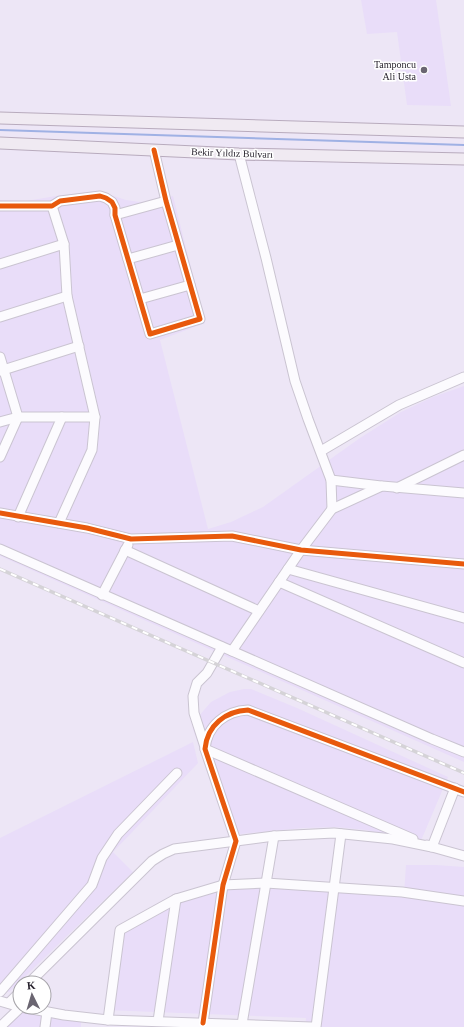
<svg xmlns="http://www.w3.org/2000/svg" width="464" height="1027" font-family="'Times New Roman',serif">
<rect width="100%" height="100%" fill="#ede6f6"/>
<!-- built -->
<g fill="#e9ddf9">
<path d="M 361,0 L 436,0 L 451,106 L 407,105 L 397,32 L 367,34 Z"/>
<path d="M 86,194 L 114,196 L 126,200 L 140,202 L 160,200 L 173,196 L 205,323 L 160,340 L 208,529 L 231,522 L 263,507 L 360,438 L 401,412 L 433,397 L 464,386 L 464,762 L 0,556 L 0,200 L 26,201 L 56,196 Z"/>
<path d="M 244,689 L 251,689 L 297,708 L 448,777 L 420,843 L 366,830 L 336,827 L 303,828 L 229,835 L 193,729 L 198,717 L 211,702 L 230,692 Z"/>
<path d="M 193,742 L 198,763 L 113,852 L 133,872 L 9,992 L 0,989 L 0,838 Z"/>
<path d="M 406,865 L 436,865 L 464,867 L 464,1027 L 305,1027 L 306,1018 L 105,1010 L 123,924 L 218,881 L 404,894 Z"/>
<path d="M 21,1010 L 81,1022 L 81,1027 L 6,1027 Z"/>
</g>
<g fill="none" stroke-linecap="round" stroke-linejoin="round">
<!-- stream -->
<path stroke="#9fb1e4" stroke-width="2" d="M 0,130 L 464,145"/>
<!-- minor casing -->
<g stroke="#cac4d1" stroke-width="11">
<g id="minor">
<path d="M 239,154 L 266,258 L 295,381 L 308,419 L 331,480 L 332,509"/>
<path d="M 0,206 L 52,206 L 60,201 L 100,196 L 106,198 L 112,202 L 115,208 L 115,215 L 150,334 L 200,319 L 166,201 L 154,150"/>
<path d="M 52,206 L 64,244 L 67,296 L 95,417 L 92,450 L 59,523"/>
<path d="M 115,215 L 166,201"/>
<path d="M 128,259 L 178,245"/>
<path d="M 0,264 L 64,244"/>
<path d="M 140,299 L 190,285"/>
<path d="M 0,317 L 67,296"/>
<path d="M 0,357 L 18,417 L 0,457"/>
<path d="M 0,371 L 79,346"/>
<path d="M 0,422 L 18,417 L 95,417"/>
<path d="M 321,451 L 399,405 L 464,377"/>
<path d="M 331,480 L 381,486"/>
<path d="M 397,488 L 464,455"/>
<path d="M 0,513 L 87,528 L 131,539 L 232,536 L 301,550 L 464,564"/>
<path d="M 18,517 L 62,417"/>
<path d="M 0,549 L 432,739 L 464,752"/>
<path d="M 125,550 L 259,611"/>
<path d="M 288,569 L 464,618"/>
<path d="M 279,582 L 464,663"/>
<path d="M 102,595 L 128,545"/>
<path d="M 232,651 L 301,550 L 332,509 L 382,486 L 464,493"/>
<path d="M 205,747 L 194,713 L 193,696 L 197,683 L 207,673 L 222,647"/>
<path d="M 205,749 L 413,839"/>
<path d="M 427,845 L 432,847 L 455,788"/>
<path d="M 29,983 L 152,861 L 163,854 L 174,849 L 274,836 L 334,833 L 393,839 L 432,847 L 464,856"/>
<path d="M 0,992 L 92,885 L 102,858 L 118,834 L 177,773"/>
<path d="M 0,1001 L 20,1007"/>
<path d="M 9,1003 L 20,992"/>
<path d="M 21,1007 L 64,1015 L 108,1020 L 312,1027"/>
<path d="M 108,1020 L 120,930 L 176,899 L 223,885 L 266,883 L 402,892 L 464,901"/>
<path d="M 158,1021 L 176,899"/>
<path d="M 203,1023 L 223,885 L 236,841 L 205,749 C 207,725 226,711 248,710 L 464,792"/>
<path d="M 242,1024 L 274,836"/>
<path d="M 0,1027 L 21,1007"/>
<path d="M 45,1027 L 47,1012"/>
<path d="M 316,1027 L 341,834"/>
</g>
</g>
<!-- major casing -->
<g stroke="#b8abbd" stroke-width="13">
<g id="major">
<path d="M 0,118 L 464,132"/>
<path d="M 0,143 L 239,154 L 464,159"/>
</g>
</g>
<!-- minor -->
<use href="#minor" stroke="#fcfbfe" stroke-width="9"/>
<!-- major -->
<use href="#major" stroke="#f0eaf2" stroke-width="11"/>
<!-- rail casing -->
<g stroke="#d5d3d7" stroke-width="3.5">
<path id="rail" d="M 0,569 L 464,773"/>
</g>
<!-- rail -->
<use href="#rail" stroke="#fff" stroke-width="2" stroke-dasharray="6" stroke-linecap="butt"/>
<!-- cycleway casing -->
<g stroke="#fff" stroke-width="8">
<g id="cycleway">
<path d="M 0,206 L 52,206 L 60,201 L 100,196 L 106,198 L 112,202 L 115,208 L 115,215 L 150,334 L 200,319 L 166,201 L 154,150"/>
<path d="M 0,513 L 87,528 L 131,539 L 232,536 L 301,550 L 464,564"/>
<path d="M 203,1023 L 223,885 L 236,841 L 205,749 C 207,725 226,711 248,710 L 464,792"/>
</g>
</g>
<!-- cycleway -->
<use href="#cycleway" stroke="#e8590c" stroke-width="5"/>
</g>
<!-- markers -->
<circle fill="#6a6571" stroke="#fff" stroke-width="1.5" cx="424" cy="70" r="4"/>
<g text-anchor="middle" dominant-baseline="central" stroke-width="3" stroke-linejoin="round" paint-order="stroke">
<!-- poi labels -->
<g font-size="10" fill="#241f2a" stroke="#fff" text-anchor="end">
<text x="416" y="64">Tamponcu<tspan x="416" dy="12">Ali Usta</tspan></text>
</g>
<!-- street labels -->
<g font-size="10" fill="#241f2a" stroke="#fff">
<text transform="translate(232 153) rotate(2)">Bekir Yıldız Bulvarı</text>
</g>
</g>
<!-- north arrow -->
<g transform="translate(32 995) rotate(355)"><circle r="19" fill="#ffffff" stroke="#a7a5aa"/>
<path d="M0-3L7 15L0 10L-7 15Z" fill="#6a6571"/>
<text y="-6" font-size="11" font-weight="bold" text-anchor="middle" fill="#241f2a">K</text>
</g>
</svg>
